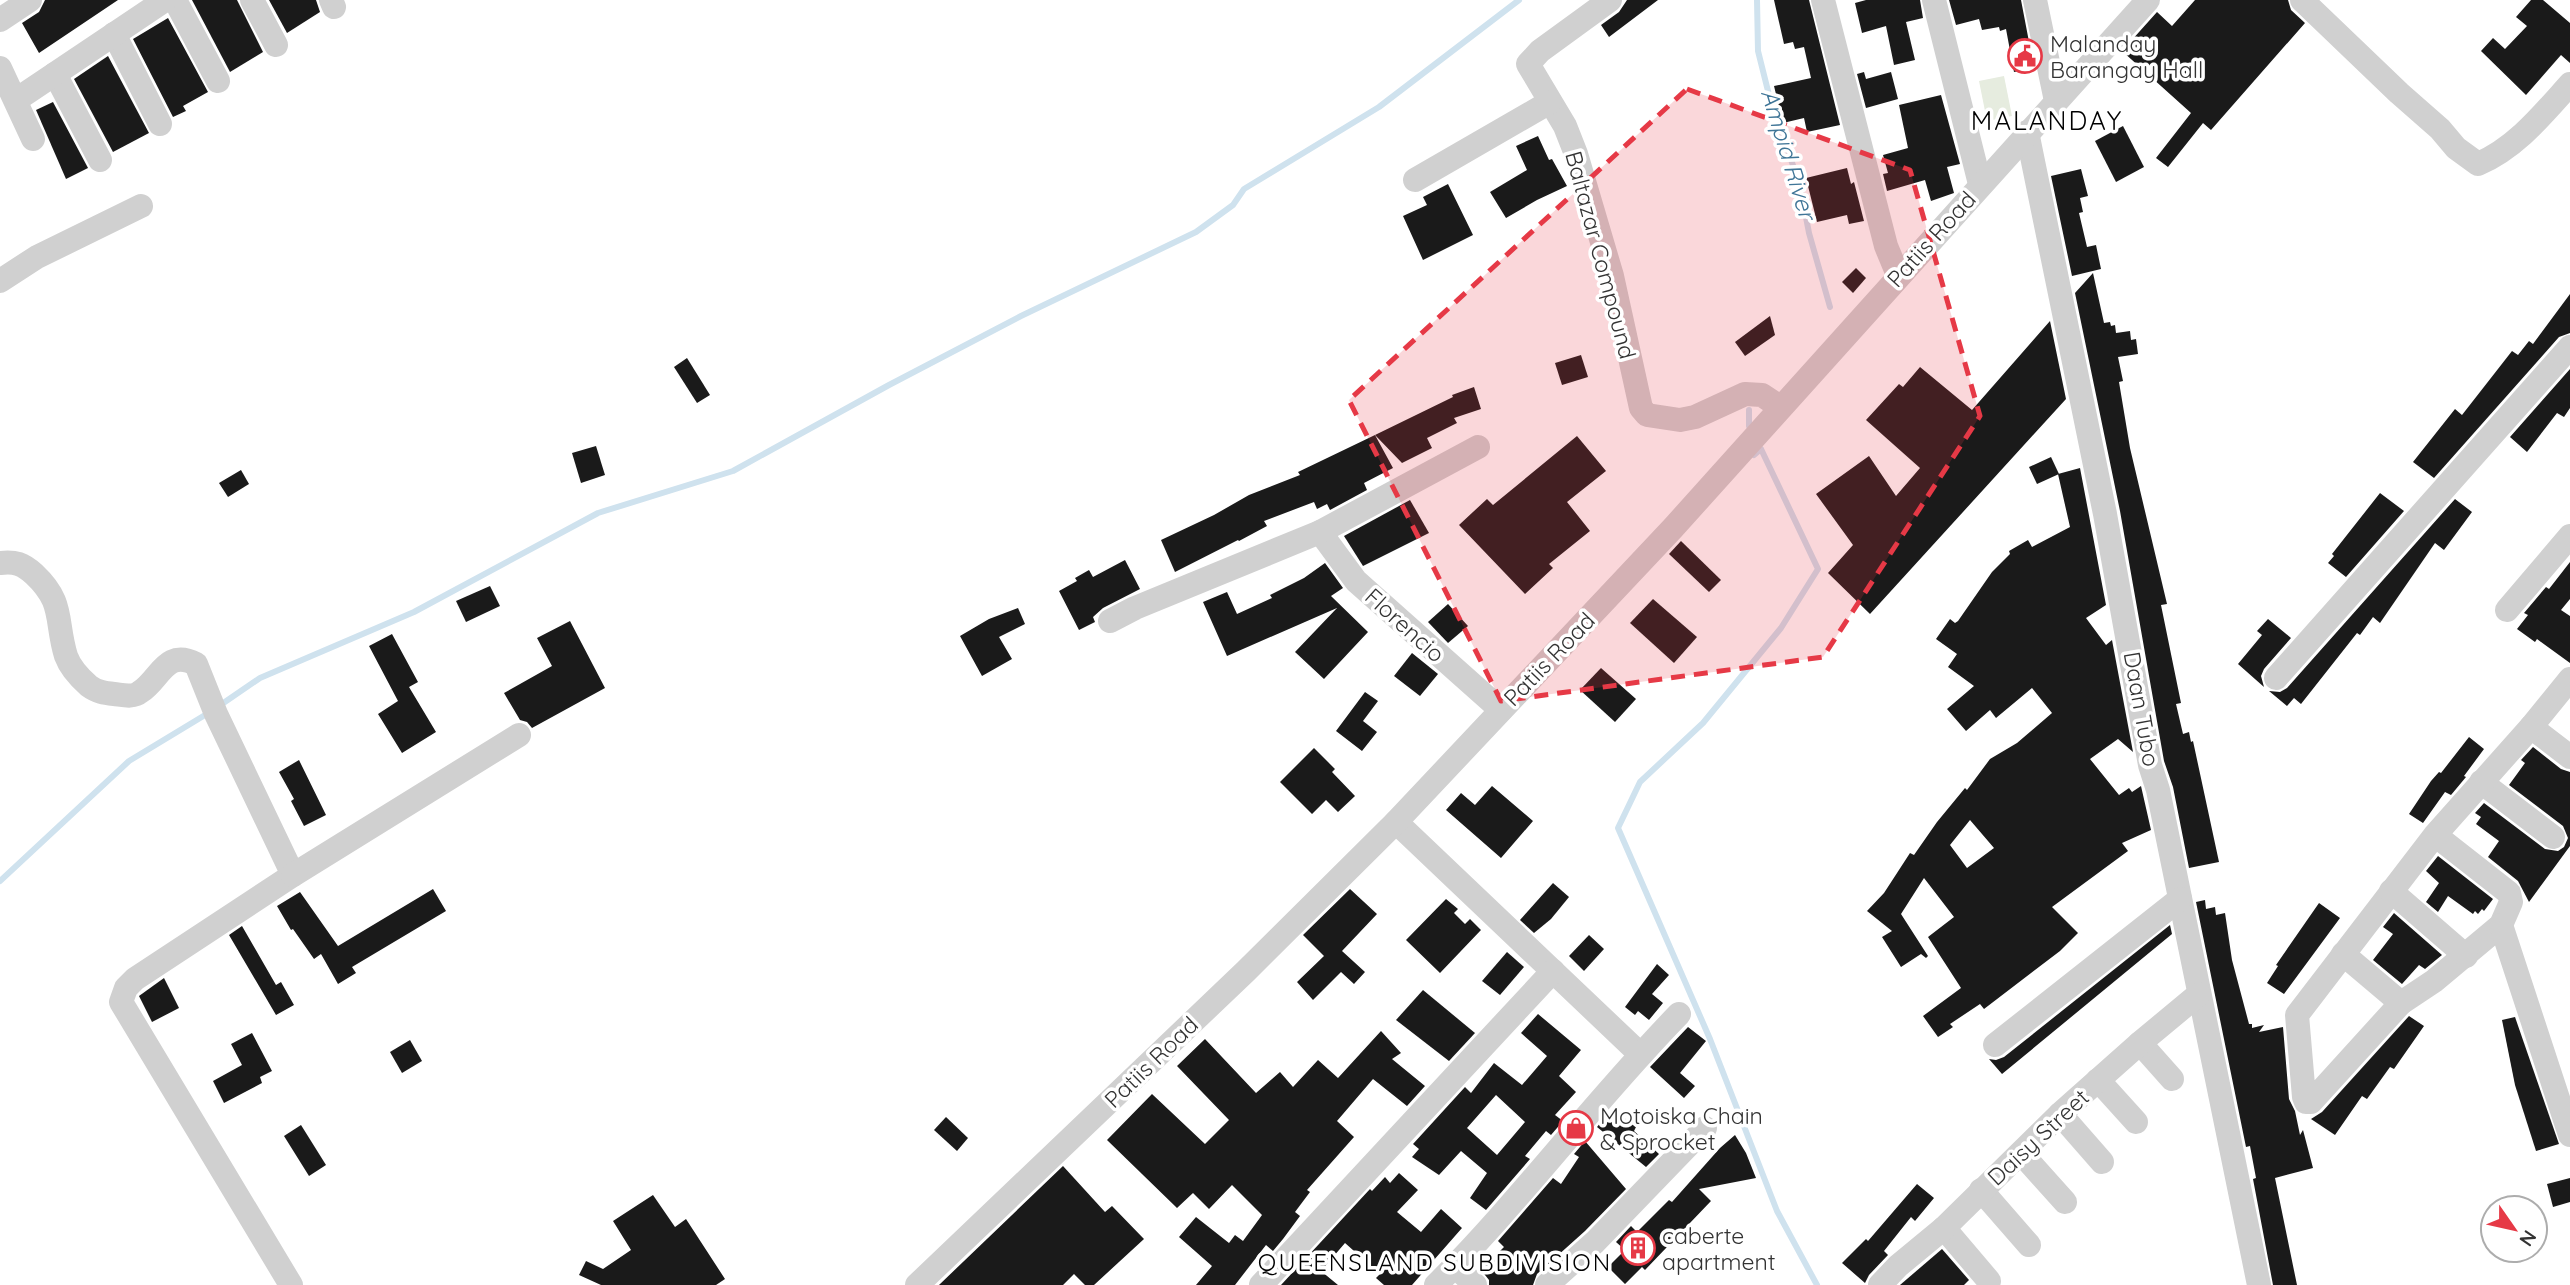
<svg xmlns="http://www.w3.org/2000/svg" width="2570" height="1285" font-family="Quicksand,sans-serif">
<rect width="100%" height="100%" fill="#fff"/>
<!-- green -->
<path fill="#e6ecdf" d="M 2004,76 L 2012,116 L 1987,121 L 1979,81 Z"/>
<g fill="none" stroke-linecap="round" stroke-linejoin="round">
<!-- stream -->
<g stroke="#cfe2ee" stroke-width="6">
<path d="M 1757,0 L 1758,51 L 1769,95 L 1800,186 L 1809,233 L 1830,307"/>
<path d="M 1749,410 L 1749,426"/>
<path d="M 1754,455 L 1761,449 L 1818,569 L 1781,628 L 1703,723 L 1640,782 L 1618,828 L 1710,1039 L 1777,1211 L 1817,1285"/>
<path d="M 219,706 L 260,678 L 414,612 L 598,513 L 733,471 L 889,385 L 1021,316 L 1196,232 L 1233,205 L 1244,189 L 1379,107 L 1519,0"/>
<path d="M 0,881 L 129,761 L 210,712"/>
</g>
</g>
<!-- building -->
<g fill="#1a1a1a" fill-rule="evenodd">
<path d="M 45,0 L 118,0 L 39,53 L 22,23 L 39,12 Z"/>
<path d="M 192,0 L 237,0 L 263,52 L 230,72 Z"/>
<path d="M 269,0 L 316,0 L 320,12 L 287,33 Z"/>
<path d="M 1627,0 L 1658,0 L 1609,37 L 1601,25 L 1619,12 Z"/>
<path d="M 1774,0 L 1809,0 L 1840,125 L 1807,132 L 1804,118 L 1783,123 L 1774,86 L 1811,78 L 1804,47 L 1795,49 L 1793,42 L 1784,44 Z"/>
<path d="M 1866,0 L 1920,0 L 1923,18 L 1906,22 L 1915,60 L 1894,65 L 1886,26 L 1862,33 L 1855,3 Z"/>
<path d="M 1949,0 L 2021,0 L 2034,68 L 2014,72 L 2006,29 L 2000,31 L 1999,27 L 1982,30 L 1979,19 L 1956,25 Z"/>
<path d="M 2195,0 L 2288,0 L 2291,10 L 2305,23 L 2211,130 L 2203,123 L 2168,167 L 2156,158 L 2191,113 L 2122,51 L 2157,12 L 2172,26 Z"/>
<path d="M 2531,0 L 2543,0 L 2570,23 L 2570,63 L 2561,55 L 2526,95 L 2481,51 L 2493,38 L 2505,49 L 2527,26 L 2516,17 Z"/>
<path d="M 168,18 L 208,92 L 183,106 L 186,111 L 173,117 L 133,39 Z"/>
<path d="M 108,56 L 149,133 L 113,152 L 74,79 Z"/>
<path d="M 1864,72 L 1866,79 L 1891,72 L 1898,99 L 1866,108 L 1857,74 Z"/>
<path d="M 1941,95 L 1960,164 L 1947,167 L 1954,193 L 1931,201 L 1925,180 L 1887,191 L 1883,174 L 1888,173 L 1883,155 L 1908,148 L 1899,105 Z"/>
<path d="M 53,102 L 88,168 L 66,179 L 36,110 Z"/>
<path d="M 2123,126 L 2144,167 L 2116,182 L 2095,141 Z"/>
<path d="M 1538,136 L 1549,160 L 1552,159 L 1567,186 L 1537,200 L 1506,218 L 1490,192 L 1527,170 L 1516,146 Z"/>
<path d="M 1847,168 L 1851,184 L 1854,182 L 1864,221 L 1849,224 L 1847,215 L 1817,222 L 1806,178 Z"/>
<path d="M 2081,169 L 2088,196 L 2080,198 L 2083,212 L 2079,213 L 2087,247 L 2096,245 L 2101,269 L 2072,276 L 2051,176 Z"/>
<path d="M 1448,184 L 1473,235 L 1423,260 L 1403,216 L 1427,205 L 1423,197 Z"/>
<path d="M 1856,268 L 1866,278 L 1853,293 L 1842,282 Z"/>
<path d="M 2093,273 L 2104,323 L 2110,322 L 2111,326 L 2115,325 L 2116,333 L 2130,331 L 2131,340 L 2136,339 L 2138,354 L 2118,357 L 2123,381 L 2119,382 L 2130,448 L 2167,604 L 2161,605 L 2181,703 L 2176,704 L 2183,734 L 2189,732 L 2191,742 L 2193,741 L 2219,862 L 2189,868 L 2173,787 L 2164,761 L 2120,511 L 2075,293 Z"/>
<path d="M 2570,294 L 2570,333 L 2559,337 L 2434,478 L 2413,462 L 2455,409 L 2462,415 L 2512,351 L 2518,355 L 2529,341 L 2533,344 Z"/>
<path d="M 1770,316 L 1775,335 L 1745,356 L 1735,342 Z"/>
<path d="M 2050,321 L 2066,399 L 1870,614 L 1828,573 L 1853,545 L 1816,494 L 1869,456 L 1896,496 L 1920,468 L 1866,420 L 1899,384 L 1903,387 L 1920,367 L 1972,410 Z"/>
<path d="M 1581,355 L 1588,377 L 1562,385 L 1555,363 Z"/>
<path d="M 687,358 L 710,395 L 697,403 L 674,367 Z"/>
<path d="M 2570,369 L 2570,408 L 2564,417 L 2557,413 L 2527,452 L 2510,437 Z"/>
<path d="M 1474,387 L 1481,409 L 1454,418 L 1457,423 L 1427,438 L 1432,448 L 1402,463 L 1375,435 L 1453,397 L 1452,395 Z"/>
<path d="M 1375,435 L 1393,468 L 1364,483 L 1367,490 L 1330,510 L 1327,504 L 1317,509 L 1314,502 L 1264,521 L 1267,526 L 1239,541 L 1238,540 L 1175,572 L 1161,540 L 1214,515 L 1249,495 L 1300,475 L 1298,472 Z"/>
<path d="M 1577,436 L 1606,471 L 1567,502 L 1590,531 L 1549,564 L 1553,568 L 1525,594 L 1459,525 L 1487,499 L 1493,505 Z"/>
<path d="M 596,446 L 605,475 L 581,483 L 572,453 Z"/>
<path d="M 2051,457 L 2059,474 L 2037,484 L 2029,467 Z"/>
<path d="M 2080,468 L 2106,605 L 2086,618 L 2106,645 L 2112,640 L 2133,752 L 2118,739 L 2090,759 L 2119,795 L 2129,788 L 2132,792 L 2141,786 L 2151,830 L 2122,843 L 2128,851 L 2052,907 L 2078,933 L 2060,951 L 1984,1009 L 1980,1004 L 1950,1024 L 1953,1027 L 1938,1037 L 1923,1016 L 1961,988 L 1928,937 L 1954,917 L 1924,878 L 1901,914 L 1928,956 L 1926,958 L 1921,954 L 1901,967 L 1882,937 L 1892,931 L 1867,911 L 1884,893 L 1910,853 L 1914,855 L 1937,822 L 1965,788 L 1967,790 L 1990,759 L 2017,743 L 2052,713 L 2032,688 L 1996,718 L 1990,710 L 1966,731 L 1947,709 L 1974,686 L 1948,667 L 1957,654 L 1936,639 L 1950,619 L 1955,623 L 1958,621 L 1992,572 L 2010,554 L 2009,551 L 2028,540 L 2032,547 L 2070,527 L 2058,474 ZM 1970,820 L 1994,848 L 1967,868 L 1950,845 Z"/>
<path d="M 241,470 L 249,484 L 228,497 L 219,483 Z"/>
<path d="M 2380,493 L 2404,511 L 2346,577 L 2328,563 L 2334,556 L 2332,554 Z"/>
<path d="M 2455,499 L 2472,512 L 2444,550 L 2435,543 L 2380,623 L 2373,617 L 2360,635 L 2357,633 L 2301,704 L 2294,698 L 2287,706 L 2269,691 L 2280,692 L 2287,688 Z"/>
<path d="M 1410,500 L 1429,533 L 1363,566 L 1344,536 Z"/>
<path d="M 1681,541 L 1721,580 L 1709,592 L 1669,554 Z"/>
<path d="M 1125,560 L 1140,589 L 1103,608 L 1093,617 L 1095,622 L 1079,630 L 1059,591 L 1077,581 L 1075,578 L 1089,570 L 1093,577 Z"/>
<path d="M 2570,562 L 2570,599 L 2561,610 L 2570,616 L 2570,663 L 2537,639 L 2535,642 L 2517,629 L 2528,615 L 2524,613 L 2546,587 L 2549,589 Z"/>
<path d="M 1325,563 L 1343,588 L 1331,596 L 1368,632 L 1324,679 L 1295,652 L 1337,608 L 1227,656 L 1203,602 L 1227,592 L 1237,614 L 1272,598 L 1270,595 L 1304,578 Z"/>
<path d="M 490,586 L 500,606 L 466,622 L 456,601 Z"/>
<path d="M 1653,599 L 1697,637 L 1674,663 L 1630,623 Z"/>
<path d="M 1448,604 L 1468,626 L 1448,643 L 1428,622 Z"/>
<path d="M 1018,608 L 1025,624 L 999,637 L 1012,659 L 982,676 L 960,636 L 989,619 Z"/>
<path d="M 2268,619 L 2291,638 L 2264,669 L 2261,676 L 2264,687 L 2238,664 L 2262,635 L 2257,631 Z"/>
<path d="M 570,621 L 605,688 L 532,728 L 527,722 L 520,720 L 504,693 L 552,666 L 537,638 Z"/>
<path d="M 392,634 L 418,682 L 409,687 L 436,732 L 402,753 L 378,714 L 398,701 L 369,646 Z"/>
<path d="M 1412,653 L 1438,674 L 1420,696 L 1394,676 Z"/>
<path d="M 1601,668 L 1636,699 L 1615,722 L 1580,690 Z"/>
<path d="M 1365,692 L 1378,701 L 1363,721 L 1377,732 L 1362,751 L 1336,731 Z"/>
<path d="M 2469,737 L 2484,749 L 2464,776 L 2466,777 L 2451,795 L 2445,792 L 2423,823 L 2409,814 L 2431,781 L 2439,772 L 2441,773 Z"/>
<path d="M 2533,747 L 2561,769 L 2570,772 L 2570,846 L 2529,902 L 2518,881 L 2488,857 L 2499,841 L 2476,824 L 2481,817 L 2475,813 L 2484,803 L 2545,849 L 2558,851 L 2564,847 L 2568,838 L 2563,826 L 2509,785 L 2525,763 L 2521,760 Z"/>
<path d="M 1314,748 L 1335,769 L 1332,772 L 1355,796 L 1338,812 L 1326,800 L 1312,814 L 1280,782 Z"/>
<path d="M 299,760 L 326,815 L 304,826 L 291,801 L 294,799 L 279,772 Z"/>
<path d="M 1492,786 L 1533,821 L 1501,858 L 1446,810 L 1461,793 L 1475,805 Z"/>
<path d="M 2438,856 L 2493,899 L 2484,911 L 2482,909 L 2478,914 L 2475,911 L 2473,914 L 2448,896 L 2438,912 L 2426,902 L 2439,883 L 2426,871 Z"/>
<path d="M 1553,883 L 1569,897 L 1551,919 L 1534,933 L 1520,920 Z"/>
<path d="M 433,889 L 446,911 L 352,967 L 356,973 L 338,984 L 321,954 L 314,959 L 293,929 L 291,930 L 277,906 L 300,892 L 338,946 Z"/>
<path d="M 1350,889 L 1377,914 L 1342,951 L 1365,972 L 1354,984 L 1341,972 L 1313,1000 L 1297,982 L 1324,956 L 1303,935 Z"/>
<path d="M 1446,899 L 1458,909 L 1454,913 L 1465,924 L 1470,919 L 1481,930 L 1440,973 L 1406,940 Z"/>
<path d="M 2205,900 L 2206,909 L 2215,907 L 2216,915 L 2225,913 L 2232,960 L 2249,1024 L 2252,1024 L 2252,1028 L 2264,1025 L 2259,1032 L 2283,1027 L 2289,1099 L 2295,1111 L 2300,1135 L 2303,1130 L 2313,1168 L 2275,1178 L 2297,1285 L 2273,1285 L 2253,1179 L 2256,1178 L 2250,1146 L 2246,1147 L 2196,902 Z"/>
<path d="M 2319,903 L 2340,918 L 2284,994 L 2267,983 L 2278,966 L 2276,965 Z"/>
<path d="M 2394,913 L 2442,955 L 2425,969 L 2419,965 L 2402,984 L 2373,960 L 2393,934 L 2383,927 Z"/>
<path d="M 2170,925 L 2172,934 L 2002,1074 L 1989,1059 L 1996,1060 L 2004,1057 Z"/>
<path d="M 242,926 L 276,985 L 281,982 L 294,1005 L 276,1015 L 229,935 Z"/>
<path d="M 1589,935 L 1604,949 L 1584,971 L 1569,956 Z"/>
<path d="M 1507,952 L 1524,967 L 1500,995 L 1482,981 Z"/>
<path d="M 1657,964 L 1669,975 L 1652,994 L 1663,1003 L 1649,1020 L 1638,1011 L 1635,1015 L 1625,1007 Z"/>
<path d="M 164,978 L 179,1008 L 152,1022 L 139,996 Z"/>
<path d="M 1423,990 L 1475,1033 L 1449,1061 L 1396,1020 Z"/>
<path d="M 1538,1014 L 1581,1050 L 1559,1076 L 1576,1092 L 1555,1115 L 1563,1121 L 1551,1135 L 1546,1131 L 1525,1156 L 1530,1159 L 1486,1210 L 1470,1198 L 1487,1173 L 1461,1151 L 1439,1175 L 1412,1157 L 1419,1149 L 1413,1144 L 1465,1087 L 1471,1093 L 1494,1063 L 1522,1085 L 1547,1056 L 1521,1033 ZM 1496,1095 L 1525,1122 L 1497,1155 L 1467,1128 Z"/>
<path d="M 2409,1016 L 2424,1026 L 2394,1069 L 2390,1067 L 2367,1099 L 2362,1096 L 2335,1135 L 2311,1119 L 2322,1112 Z"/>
<path d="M 2515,1017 L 2559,1144 L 2536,1151 L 2515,1085 L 2502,1020 Z"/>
<path d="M 1688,1027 L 1706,1041 L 1680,1073 L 1695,1086 L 1684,1098 L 1650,1067 Z"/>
<path d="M 1381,1031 L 1401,1053 L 1392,1059 L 1425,1086 L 1407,1106 L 1373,1079 L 1337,1121 L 1354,1137 L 1307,1190 L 1310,1192 L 1295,1212 L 1300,1216 L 1283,1239 L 1273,1251 L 1266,1245 L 1235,1285 L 1196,1285 L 1212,1266 L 1179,1237 L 1196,1217 L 1229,1243 L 1235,1235 L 1243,1241 L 1262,1215 L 1232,1185 L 1209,1209 L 1193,1193 L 1177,1208 L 1107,1140 L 1152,1094 L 1205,1144 L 1229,1120 L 1177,1066 L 1205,1039 L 1256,1093 L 1280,1072 L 1293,1087 L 1318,1060 L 1338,1078 Z"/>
<path d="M 252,1033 L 272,1071 L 260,1077 L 262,1083 L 224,1103 L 213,1081 L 242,1065 L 231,1044 Z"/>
<path d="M 410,1040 L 422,1061 L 402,1073 L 390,1052 Z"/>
<path d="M 1612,1109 L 1636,1127 L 1634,1131 L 1659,1154 L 1646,1167 L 1597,1127 Z"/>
<path d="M 946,1117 L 968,1138 L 957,1151 L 934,1130 Z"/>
<path d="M 301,1125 L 326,1165 L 309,1176 L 284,1136 Z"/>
<path d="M 1735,1135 L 1746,1153 L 1756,1178 L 1699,1189 L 1711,1201 L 1645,1270 L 1642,1267 L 1625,1284 L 1608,1267 L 1625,1250 L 1616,1242 L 1631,1226 L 1637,1232 L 1669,1200 L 1672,1202 L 1720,1148 Z"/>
<path d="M 1585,1141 L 1626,1189 L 1585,1231 L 1537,1274 L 1533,1285 L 1489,1285 L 1489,1280 L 1481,1270 L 1504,1247 L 1498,1241 L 1553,1178 L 1561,1184 L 1579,1157 L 1574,1154 Z"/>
<path d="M 1063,1166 L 1105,1212 L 1112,1206 L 1144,1239 L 1094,1285 L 1085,1285 L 1074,1274 L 1063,1285 L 939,1285 Z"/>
<path d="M 1399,1173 L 1418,1190 L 1397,1212 L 1421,1232 L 1441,1209 L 1462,1228 L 1412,1285 L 1384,1285 L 1376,1278 L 1380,1274 L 1345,1243 L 1321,1271 L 1338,1285 L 1281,1285 L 1370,1189 L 1372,1191 L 1385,1177 L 1390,1183 Z"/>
<path d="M 2570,1178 L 2570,1202 L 2553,1207 L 2547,1184 Z"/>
<path d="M 1917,1184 L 1934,1198 L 1915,1221 L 1911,1217 L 1884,1251 L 1888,1255 L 1869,1275 L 1865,1283 L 1842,1263 L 1866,1239 L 1868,1241 Z"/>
<path d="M 653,1195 L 675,1227 L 686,1219 L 725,1279 L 716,1285 L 601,1285 L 579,1275 L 586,1261 L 603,1269 L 631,1250 L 613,1221 Z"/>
<path d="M 1942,1249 L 1969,1280 L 1964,1285 L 1900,1285 Z"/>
</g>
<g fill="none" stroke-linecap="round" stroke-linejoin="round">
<!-- minor -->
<g stroke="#d0d0d0" stroke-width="24">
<path d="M 175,0 L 218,81"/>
<path d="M 252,0 L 276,45"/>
<path d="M 331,0 L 334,7"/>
<path d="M 1610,0 L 1540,51 L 1528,64 L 1565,126 L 1576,154 L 1612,276 L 1641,408 L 1647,415 L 1680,420 L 1695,417 L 1745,394 L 1762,395 L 1780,407"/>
<path d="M 1823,0 L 1886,246 L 1898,275"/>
<path d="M 1934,0 L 1980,184"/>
<path d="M 2035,0 L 2056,101"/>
<path d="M 2302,0 L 2399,93 L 2440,129 L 2456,148 L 2478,164 C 2516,148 2543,114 2570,84"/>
<path d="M 0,20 L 30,0"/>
<path d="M 114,34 L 160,124"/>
<path d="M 0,68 L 33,139"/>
<path d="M 55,74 L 100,160"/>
<path d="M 16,100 L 165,0"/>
<path d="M 2027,132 L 2105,514 L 2150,765 L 2158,790 L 2259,1285"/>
<path d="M 1415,180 L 1550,102"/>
<path d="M 0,281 L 37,257 L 141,206"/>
<path d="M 1320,532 L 1356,581 L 1501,710"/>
<path d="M 0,563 C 15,561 23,564 34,574 C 65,603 55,620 66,656 C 70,667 81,679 89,686 C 97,692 105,693 114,694 C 123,695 133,698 140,692 C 160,680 165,648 196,664 L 216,714 L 293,875 L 135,979 L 126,988 L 121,1002 L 291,1285"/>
<path d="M 2507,610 L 2570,536"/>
<path d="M 1110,621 L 1135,608 L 1320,532 L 1478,447"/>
<path d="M 2276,678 L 2570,347"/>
<path d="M 2531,727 L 2570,757"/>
<path d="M 2481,782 L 2553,837"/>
<path d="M 1396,822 L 1640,1054"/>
<path d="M 2435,835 L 2509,893 L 2511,902 L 2501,925 L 2434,981 L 2401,1003 L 2311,1102 L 2306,1102 L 2304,1097 L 2297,1015 L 2435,835 L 2531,727 L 2570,679"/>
<path d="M 293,875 L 519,735"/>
<path d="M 2391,891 L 2466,956"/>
<path d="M 2501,925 L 2570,1135"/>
<path d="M 2343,954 L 2401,1003"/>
<path d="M 2140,1043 L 2172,1079"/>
<path d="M 1995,1045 L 2180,899"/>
<path d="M 2098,1080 L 2136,1122"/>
<path d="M 2060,1114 L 2102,1162"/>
<path d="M 2021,1153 L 2065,1202"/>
<path d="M 1981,1190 L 2029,1245"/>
<path d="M 1944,1228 L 1989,1281"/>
<path d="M 1455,1266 L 1475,1285"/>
<path d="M 917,1285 L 1246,971 L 1396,822 L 1673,528 L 2148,0"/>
<path d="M 1261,1285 L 1553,971"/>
<path d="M 1436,1285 C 1522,1199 1594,1101 1679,1014"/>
<path d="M 1547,1285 L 1595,1242 L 1705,1128"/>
<path d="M 1880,1285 L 1898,1266 L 1944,1228 L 2060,1114 L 2140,1043 L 2199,994"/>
</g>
</g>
<!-- marked area -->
<path fill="#e63946" fill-opacity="0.2" stroke="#e63946" stroke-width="5" stroke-dasharray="14 9" stroke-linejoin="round" d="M 1687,89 L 1910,170 L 1980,416 L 1823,657 L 1501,701 L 1349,400 Z"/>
<!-- icons -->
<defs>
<g id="civic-ring" transform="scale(1.75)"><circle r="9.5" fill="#fff" stroke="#e63946" stroke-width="1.5"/><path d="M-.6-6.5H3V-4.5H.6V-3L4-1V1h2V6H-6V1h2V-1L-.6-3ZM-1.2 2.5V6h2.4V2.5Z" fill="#e63946"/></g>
<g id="shop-ring" transform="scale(1.75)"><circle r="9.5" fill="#fff" stroke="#e63946" stroke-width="1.5"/><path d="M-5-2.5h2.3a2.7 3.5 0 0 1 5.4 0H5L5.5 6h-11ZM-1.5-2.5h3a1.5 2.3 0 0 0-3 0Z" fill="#e63946"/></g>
<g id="building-ring" transform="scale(1.75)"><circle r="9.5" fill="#fff" stroke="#e63946" stroke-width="1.5"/><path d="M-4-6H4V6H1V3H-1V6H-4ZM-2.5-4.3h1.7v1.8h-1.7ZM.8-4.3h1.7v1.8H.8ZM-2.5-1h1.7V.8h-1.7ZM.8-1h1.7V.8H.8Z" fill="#e63946"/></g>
</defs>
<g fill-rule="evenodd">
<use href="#civic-ring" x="2025" y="56"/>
<use href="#shop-ring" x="1576" y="1128"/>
<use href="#building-ring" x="1638" y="1248"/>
</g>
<g text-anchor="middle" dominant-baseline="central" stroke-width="7" stroke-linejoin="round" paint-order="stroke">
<!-- poi labels -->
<g font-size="23" fill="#333" stroke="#fff" text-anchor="start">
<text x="2050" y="43">Malanday<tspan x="2050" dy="26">Barangay Hall</tspan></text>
<text x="1600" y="1115">Motoiska Chain<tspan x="1600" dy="26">&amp; Sprocket</tspan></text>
<text x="1662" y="1235">caberte<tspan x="1662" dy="26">apartment</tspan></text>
</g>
<!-- street labels -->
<g font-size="23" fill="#333" stroke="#fff">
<text transform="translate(1931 239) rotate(-48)">Patiis Road</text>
<text transform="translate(1601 255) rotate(75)">Baltazar Compound</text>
<text transform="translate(1405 625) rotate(42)">Florencio</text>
<text transform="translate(1549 659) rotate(-46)">Patiis Road</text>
<text transform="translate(2142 709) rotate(80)">Daan Tubo</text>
<text transform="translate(1151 1062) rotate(-44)">Patiis Road</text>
<text transform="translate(2038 1137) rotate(-43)">Daisy Street</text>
</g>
<!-- water labels -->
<g font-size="24" font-style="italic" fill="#3f7597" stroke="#fff">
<text transform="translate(1789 154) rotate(73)">Ampid River</text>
</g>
<!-- neighbourhood labels -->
<g font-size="24" letter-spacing="2" fill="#000" stroke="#fff">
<text x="1435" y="1262">QUEENSLAND SUBDIVISION</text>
</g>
<!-- quarter labels -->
<g font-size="26" letter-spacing="2" fill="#000" stroke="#fff">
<text x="2047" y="120">MALANDAY</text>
</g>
</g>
<!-- north arrow -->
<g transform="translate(2514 1229) rotate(124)"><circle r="33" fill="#ffffff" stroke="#adadad" stroke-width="2"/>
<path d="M0-5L12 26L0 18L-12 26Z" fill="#e63946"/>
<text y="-10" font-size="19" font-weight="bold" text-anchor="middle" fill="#333333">N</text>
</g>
</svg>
